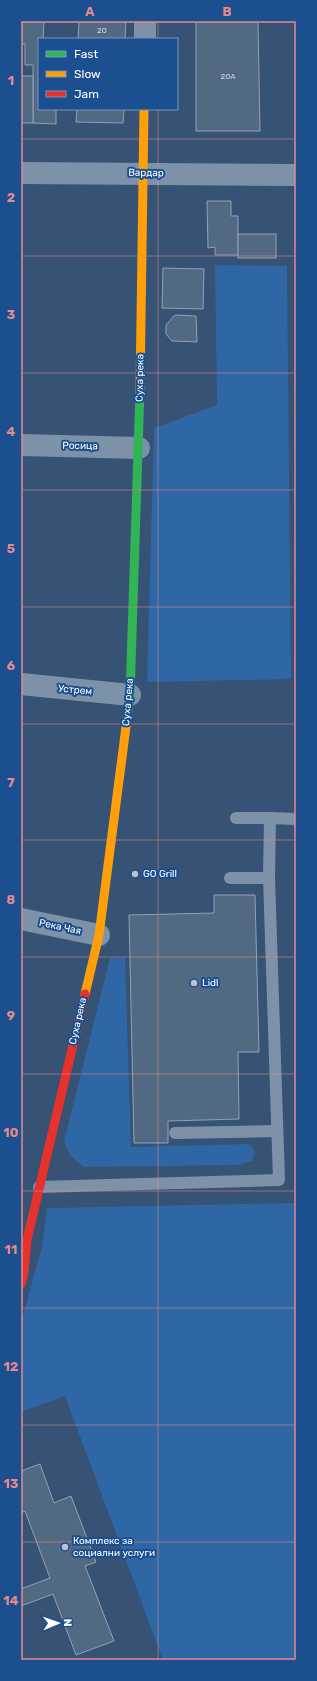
<svg xmlns="http://www.w3.org/2000/svg" width="317" height="1681" font-family="Rubik,sans-serif">
<rect width="100%" height="100%" fill="#365274"/>
<!-- green -->
<g fill="#2f66a5">
<path d="M 215,265 L 287,266 L 291,679 L 147,682 L 154,428 L 217,405 Z"/>
<path d="M 125,957 L 131,1147 L 249,1144 L 255,1150 L 253,1160 L 240,1165 L 84,1167 C 73,1159 68,1154 64,1141 L 110,958 Z"/>
<path d="M 296,1203 L 296,1660 L 163,1660 L 65,1396 L 21,1412 L 21,1323 L 42,1246 L 47,1208 Z"/>
</g>
<!-- building -->
<g fill="#526984" stroke="#92a2b6">
<path d="M 22,21 L 44,21 L 43,39 L 39,39 L 39,109 L 56,109 L 56,124 L 33,123 L 33,65 L 25,65 L 25,44 L 21,44 Z"/>
<path d="M 79,21 L 126,21 L 125,39 L 78,39 Z"/>
<path d="M 196,21 L 258,21 L 260,131 L 196,131 Z"/>
<rect x="21" y="76" width="12" height="47"/>
<path d="M 77,109 L 124,109 L 123,123 L 76,122 Z"/>
<path d="M 207,201 L 231,201 L 231,216 L 238,216 L 238,255 L 215,255 L 215,247 L 208,248 Z"/>
<rect x="238" y="234" width="38" height="24"/>
<path d="M 163,268 L 204,269 L 203,309 L 162,308 Z"/>
<path d="M 175,315 L 196,316 L 197,342 L 172,341 L 166,334 L 166,325 Z"/>
<path d="M 214,895 L 255,895 L 259,1052 L 238,1052 L 239,1119 L 168,1121 L 168,1143 L 134,1143 L 129,915 L 214,913 Z"/>
<path d="M 40,1464 L 54,1503 L 71,1496 L 96,1562 L 85,1566 L 114,1641 L 76,1655 L 53,1594 L 21,1606 L 21,1589 L 50,1578 L 25,1511 L 21,1513 L 21,1471 Z"/>
</g>
<g fill="none" stroke-linecap="round" stroke-linejoin="round">
<!-- lane -->
<g stroke="#7d92a8" stroke-width="12">
<path d="M 236,818 L 270,818"/>
<path d="M 230,878 L 269,878"/>
<path d="M 175,1133 L 277,1131"/>
<path d="M 39,1187 L 279,1180 L 269,878 L 270,818 L 296,819"/>
</g>
<!-- street -->
<g stroke="#7d92a8" stroke-width="22">
<path d="M 145,39 L 145,21"/>
<path d="M 21,173 L 296,175"/>
<path d="M 21,445 L 139,448"/>
<path d="M 21,684 L 130,695"/>
<path d="M 21,919 L 99,935"/>
</g>
<!-- fast -->
<path stroke="#30b455" stroke-width="9" d="M 127,719 L 130,695 L 140,390"/>
<!-- slow -->
<g stroke="#ff9f0a" stroke-width="9">
<path d="M 140,390 L 144,109"/>
<path d="M 85,994 L 99,935 L 127,719"/>
</g>
<!-- jam -->
<path stroke="#e5322d" stroke-width="9" d="M 21,1284 L 24,1272 L 27,1240 L 85,994"/>
</g>
<!-- grid -->
<path fill="none" stroke="#e88989" stroke-width="1" stroke-opacity="0.55" d="M 158,21 L 158,39M 158,109 L 158,1660M 21,139 L 296,139M 21,256 L 296,256M 21,373 L 296,373M 21,490 L 296,490M 21,607 L 296,607M 21,724 L 296,724M 21,840 L 296,840M 21,957 L 296,957M 21,1074 L 296,1074M 21,1191 L 296,1191M 21,1308 L 296,1308M 21,1425 L 296,1425M 21,1542 L 296,1542"/>
<!-- markers -->
<g fill="#b9c2ce" stroke="#1b4f8f" stroke-width="1.5">
<circle cx="135" cy="874" r="4"/>
<circle cx="194" cy="983" r="4"/>
<circle cx="65" cy="1547" r="4"/>
</g>
<g text-anchor="middle" dominant-baseline="central" stroke-width="4" stroke-linejoin="round" paint-order="stroke">
<!-- number labels -->
<g font-size="8" fill="#d4dae0">
<text x="102" y="30">20</text>
<text x="228" y="76">20A</text>
</g>
<!-- street labels -->
<g font-size="10" fill="#fff" stroke="#1b4f8f">
<text transform="translate(146 173) rotate(1)">Вардар</text>
<text transform="translate(140 378) rotate(-89)">Суха река</text>
<text transform="translate(80 446) rotate(1)">Росица</text>
<text transform="translate(75 690) rotate(5)">Устрем</text>
<text transform="translate(128 702) rotate(-85)">Суха река</text>
<text transform="translate(60 927) rotate(12)">Река Чая</text>
<text transform="translate(78 1021) rotate(-77)">Суха река</text>
</g>
<!-- poi labels -->
<g font-size="10" fill="#fff" stroke="#1b4f8f" text-anchor="start">
<text x="143" y="874">GO Grill</text>
<text x="202" y="983">Lidl</text>
<text x="73" y="1541">Комплекс за<tspan x="73" dy="12">социални услуги</tspan></text>
</g>
</g>
<!-- border -->
<rect width="317" height="1681" fill="none" stroke="#1b4f8f" stroke-width="44"/>
<!-- legend -->
<rect x="38" y="38" width="140" height="72" fill="#1b4f8f" stroke="#7695bc"/>
<rect x="46" y="51" width="20" height="6" fill="#30b455" stroke="#7695bc"/>
<text x="74" y="58" font-size="12" fill="#ffffff">Fast</text>
<rect x="46" y="71" width="20" height="6" fill="#ff9f0a" stroke="#7695bc"/>
<text x="74" y="78" font-size="12" fill="#ffffff">Slow</text>
<rect x="46" y="91" width="20" height="6" fill="#e5322d" stroke="#7695bc"/>
<text x="74" y="98" font-size="12" fill="#ffffff">Jam</text>
<!-- north arrow -->
<g transform="translate(58 1623) rotate(88)" stroke="#1b4f8f" stroke-width="3" paint-order="stroke">
<path d="M0-3L7 15L0 10L-7 15Z" fill="#ffffff"/>
<text y="-6" font-size="11" font-weight="bold" text-anchor="middle" fill="#ffffff">N</text>
</g>
<rect x="22" y="22" width="273" height="1637" fill="none" stroke="#e88989" stroke-width="1.5"/>
<g font-size="13" text-anchor="middle" font-weight="bold" fill="#e88989">
<text x="90" y="16">A</text>
<text x="227" y="16">B</text>
<text x="11" y="85">1</text>
<text x="11" y="202">2</text>
<text x="11" y="319">3</text>
<text x="11" y="436">4</text>
<text x="11" y="553">5</text>
<text x="11" y="670">6</text>
<text x="11" y="787">7</text>
<text x="11" y="904">8</text>
<text x="11" y="1020">9</text>
<text x="11" y="1137">10</text>
<text x="11" y="1254">11</text>
<text x="11" y="1371">12</text>
<text x="11" y="1488">13</text>
<text x="11" y="1605">14</text>
</g>
</svg>
